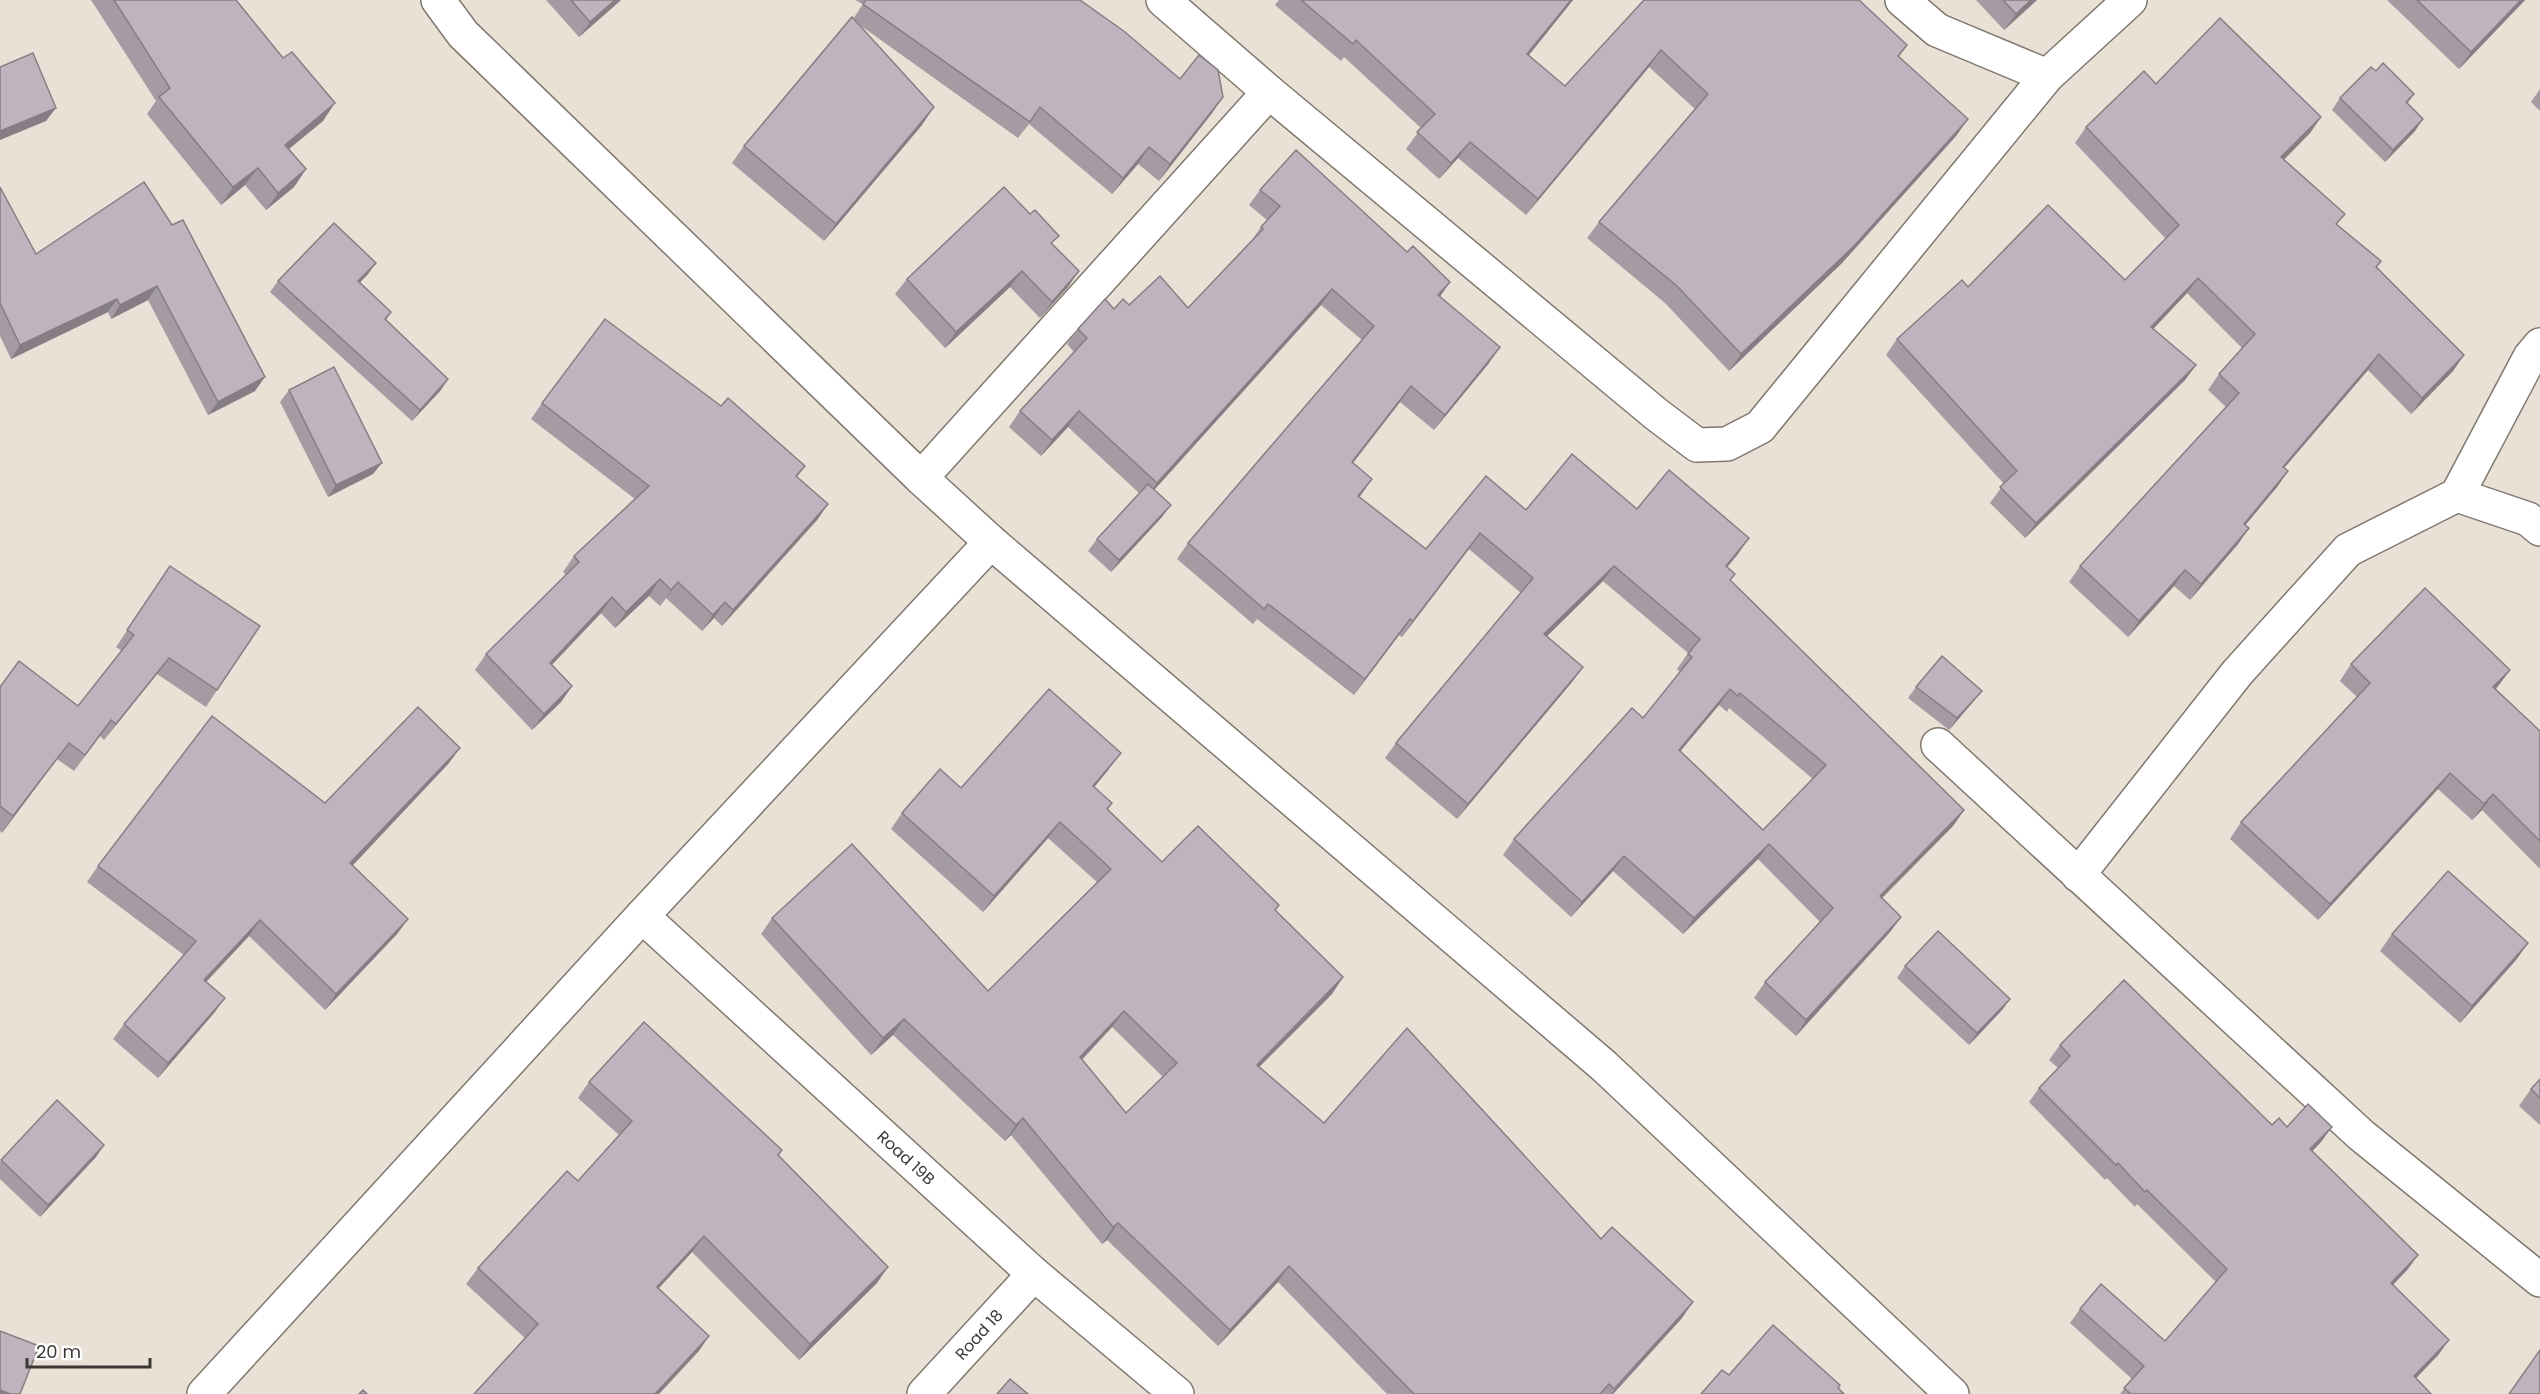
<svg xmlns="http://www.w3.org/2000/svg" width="2540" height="1394" font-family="Poppins,sans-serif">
<rect width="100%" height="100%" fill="#e9e0d6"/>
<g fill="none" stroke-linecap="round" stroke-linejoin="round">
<!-- minor casing -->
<g stroke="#80786f" stroke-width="36">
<g id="minor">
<path d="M 1163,0 L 1269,92 L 1656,414 L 1697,445 L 1727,444 L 1760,427 L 2047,76 L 2130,0"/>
<path d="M 1902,0 L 1937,30 L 2047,76"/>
<path d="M 921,478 L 1269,92"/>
<path d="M 2457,495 L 2528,519 L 2540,529"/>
<path d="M 1938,745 L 2361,1135 L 2540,1280"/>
<path d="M 2078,875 L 2237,673 L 2348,550 L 2457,495 L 2530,357 L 2540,345"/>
<path id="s1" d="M 642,916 L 1034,1274 L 1177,1394"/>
<path d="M 204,1394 L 642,916 L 991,542"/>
<path id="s2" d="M 924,1394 L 1034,1274"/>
</g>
</g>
<!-- tertiary casing -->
<g stroke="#80786f" stroke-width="36">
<path id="tertiary" d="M 438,0 L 463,34 L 921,478 L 991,542 L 1604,1066 L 1952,1394"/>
</g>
<!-- minor -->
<use href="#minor" stroke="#fff" stroke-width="33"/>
<!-- tertiary -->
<use href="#tertiary" stroke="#fff" stroke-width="33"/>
</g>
<!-- wall -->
<g fill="#a49ba3" fill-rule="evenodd">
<path d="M 91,0 L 236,0 L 323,121 L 289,149 L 306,169 L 294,187 L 266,210 L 245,185 L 221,205 L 147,114 L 156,101 Z"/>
<path d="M 546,0 L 621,0 L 579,37 Z"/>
<path d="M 855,0 L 1080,0 L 1180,79 L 1223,97 L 1212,113 L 1159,181 L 1138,164 L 1112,194 L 1029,124 L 1018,138 L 857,23 L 922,125 L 824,241 L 732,163 L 744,146 L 853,19 L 863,4 Z"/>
<path d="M 1279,0 L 1573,0 L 1529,55 L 1565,86 L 1644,0 L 1907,45 L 1899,57 L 1968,119 L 1956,136 L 1842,263 L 1729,371 L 1665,303 L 1587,238 L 1599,222 L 1695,109 L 1649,67 L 1526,215 L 1458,158 L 1439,179 L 1406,149 L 1421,128 L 1344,57 L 1341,61 L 1275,5 Z"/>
<path d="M 1976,0 L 2037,0 L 2004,30 Z"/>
<path d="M 2387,0 L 2525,0 L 2459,69 Z"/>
<path d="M 2376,71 L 2414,94 L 2408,103 L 2415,131 L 2385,162 L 2332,110 L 2340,98 Z"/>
<path d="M 2156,84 L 2321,117 L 2310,133 L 2284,160 L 2338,225 L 2381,261 L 2377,267 L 2464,355 L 2453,371 L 2411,414 L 2368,370 L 2284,468 L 2288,471 L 2277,487 L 2245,525 L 2249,528 L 2238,544 L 2190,600 L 2174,586 L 2128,637 L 2069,582 L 2080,566 L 2226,407 L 2208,390 L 2219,374 L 2242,348 L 2187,293 L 2153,329 L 2196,365 L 2185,380 L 2025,538 L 1990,503 L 2004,484 L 1886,355 L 1897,339 L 1968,287 L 2125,280 L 2166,239 L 2075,143 L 2086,127 Z"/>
<path d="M 2540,89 L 2540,111 L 2531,102 Z"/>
<path d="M 144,182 L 255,391 L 208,415 L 148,300 L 111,319 L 108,312 L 11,359 L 0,336 L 0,187 L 36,254 Z"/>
<path d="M 1260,190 L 1407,252 L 1450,282 L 1440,296 L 1489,363 L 1434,430 L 1400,402 L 1353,463 L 1359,497 L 1426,549 L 1526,510 L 1637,509 L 1749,538 L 1727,567 L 1730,581 L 1964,810 L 1953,826 L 1882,898 L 1901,917 L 1890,932 L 1796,1036 L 1754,998 L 1765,982 L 1820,922 L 1758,859 L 1683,934 L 1613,871 L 1571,917 L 1503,855 L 1514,839 L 1643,718 L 1680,672 L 1677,669 L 1688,653 L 1603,581 L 1547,636 L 1583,667 L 1572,682 L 1457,819 L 1385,758 L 1396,743 L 1521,593 L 1469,549 L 1402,637 L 1399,635 L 1354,695 L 1257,619 L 1253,624 L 1177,559 L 1188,543 L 1362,340 L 1321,305 L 1154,490 L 1162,517 L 1111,572 L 1088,551 L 1097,539 L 1139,493 L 1068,427 L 1041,456 L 1009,427 L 1020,411 L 1074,352 L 1067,344 L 1078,329 L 1114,309 L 1129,305 L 1188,308 L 1250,243 L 1261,227 L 1267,220 L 1249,205 ZM 1719,705 L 1727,712 L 1729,708 L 1813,779 L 1763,830 L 1680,751 Z"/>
<path d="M 1053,244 L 1068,287 L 1040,318 L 1010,287 L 945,348 L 895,294 L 907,279 Z"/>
<path d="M 368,274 L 360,282 L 391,312 L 386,320 L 441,390 L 412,421 L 270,292 L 278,281 Z"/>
<path d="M 289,390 L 373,474 L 328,497 L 280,402 Z"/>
<path d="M 542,403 L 721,406 L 805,466 L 797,477 L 828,504 L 817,520 L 722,626 L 714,618 L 702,631 L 666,598 L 660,606 L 649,596 L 615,628 L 601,613 L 552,665 L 572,686 L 561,702 L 532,730 L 475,670 L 486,654 L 566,575 L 563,572 L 574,556 L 635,499 L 531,419 Z"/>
<path d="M 170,566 L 217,690 L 206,707 L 157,674 L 104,740 L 100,736 L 74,771 L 57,759 L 2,833 L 0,831 L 0,687 L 78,706 L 122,651 L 116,647 Z"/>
<path d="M 2351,664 L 2510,670 L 2496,689 L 2540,731 L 2540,869 L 2482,810 L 2472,820 L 2438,789 L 2318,920 L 2230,839 L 2241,822 L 2357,697 L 2340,681 Z"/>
<path d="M 1916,687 L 1973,702 L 1949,730 L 1908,698 Z"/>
<path d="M 449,763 L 352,865 L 408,919 L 397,934 L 325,1010 L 249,936 L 206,981 L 225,998 L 214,1013 L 158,1078 L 113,1039 L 124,1024 L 184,955 L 87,882 L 98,866 L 325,803 Z"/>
<path d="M 1109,769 L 1094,787 L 1112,803 L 1108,809 L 1162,862 L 1279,905 L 1275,910 L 1343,977 L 1332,994 L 1259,1067 L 1324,1123 L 1601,1239 L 1682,1318 L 1613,1394 L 1387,1394 L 1278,1282 L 1218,1346 L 1107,1240 L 1102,1244 L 1011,1135 L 1005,1141 L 893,1035 L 871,1055 L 761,934 L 772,918 L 988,991 L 1097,882 L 1048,838 L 983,912 L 891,829 L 902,813 L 961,788 ZM 1112,1027 L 1163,1077 L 1126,1113 L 1082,1060 Z"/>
<path d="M 2392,934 L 2528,943 L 2516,960 L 2460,1023 L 2380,951 Z"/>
<path d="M 1905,966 L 2010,999 L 2002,1010 L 1969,1045 L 1897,978 Z"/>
<path d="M 2060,1045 L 2272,1125 L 2287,1127 L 2321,1142 L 2312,1151 L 2408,1269 L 2393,1285 L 2439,1354 L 2416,1378 L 2431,1394 L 2120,1394 L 2132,1379 L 2070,1323 L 2080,1309 L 2165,1341 L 2216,1282 L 2137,1204 L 2135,1207 L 2107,1178 L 2105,1180 L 2029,1102 L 2039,1088 L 2058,1068 L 2049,1060 Z"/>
<path d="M 2540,1079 L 2540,1125 L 2519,1106 L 2531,1089 Z"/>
<path d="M 589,1082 L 782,1150 L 778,1155 L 877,1283 L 799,1360 L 692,1252 L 658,1289 L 709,1336 L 698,1352 L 525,1338 L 466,1284 L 478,1268 L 578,1181 L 619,1135 L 578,1098 Z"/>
<path d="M 57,1100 L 104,1145 L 96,1157 L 40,1217 L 0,1179 L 0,1162 Z"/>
</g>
<!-- shaded-wall -->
<g fill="#867e84">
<path d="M 615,0 L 621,0 L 579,37 L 590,22 Z"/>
<path d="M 1571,0 L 1573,0 L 1516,71 L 1527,54 Z"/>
<path d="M 2031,0 L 2037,0 L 2004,30 L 2016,14 Z"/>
<path d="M 2521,0 L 2525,0 L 2459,69 L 2471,52 Z"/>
<path d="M 1661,50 L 1649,67 L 1526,215 L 1538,199 Z"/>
<path d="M 1223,97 L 1212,113 L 1159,181 L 1170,164 Z"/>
<path d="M 335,103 L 323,121 L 273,162 L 285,145 Z"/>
<path d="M 934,107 L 922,125 L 824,241 L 836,224 Z"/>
<path d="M 56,108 L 46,121 L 0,140 L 0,131 Z"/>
<path d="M 2321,117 L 2310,133 L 2270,173 L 2281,157 Z"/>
<path d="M 1968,119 L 1956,136 L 1842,263 L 1729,371 L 1741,354 Z"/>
<path d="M 2423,119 L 2415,131 L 2385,162 L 2393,150 Z"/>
<path d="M 1470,142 L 1458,158 L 1439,179 L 1451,163 Z"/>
<path d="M 1149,147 L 1138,164 L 1112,194 L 1123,178 Z"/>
<path d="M 258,168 L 245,185 L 221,205 L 233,187 Z"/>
<path d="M 306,169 L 294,187 L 266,210 L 278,193 Z"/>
<path d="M 376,263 L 368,274 L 351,292 L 358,281 Z"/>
<path d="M 1022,271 L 1010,287 L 945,348 L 956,332 Z"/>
<path d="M 1079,271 L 1068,287 L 1040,318 L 1052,302 Z"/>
<path d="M 2198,278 L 2187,293 L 2140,343 L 2151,327 Z"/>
<path d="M 1450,282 L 1439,298 L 1438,295 Z"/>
<path d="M 157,286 L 148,300 L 111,319 L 120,305 Z"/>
<path d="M 1332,289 L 1321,305 L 1146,499 L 1157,483 Z"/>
<path d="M 117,299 L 108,312 L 11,359 L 20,345 Z"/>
<path d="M 1500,347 L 1489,363 L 1434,430 L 1445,415 Z"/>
<path d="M 2379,354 L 2368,370 L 2272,482 L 2283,467 Z"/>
<path d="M 2464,355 L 2453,371 L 2411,414 L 2422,398 Z"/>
<path d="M 2196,365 L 2185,380 L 2025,538 L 2036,523 Z"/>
<path d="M 265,377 L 255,391 L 208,415 L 218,402 Z"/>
<path d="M 448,379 L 441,390 L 412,421 L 420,410 Z"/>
<path d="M 1411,386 L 1400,402 L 1341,478 L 1352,462 Z"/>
<path d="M 1079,411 L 1068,427 L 1041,456 L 1052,440 Z"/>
<path d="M 382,463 L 373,474 L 328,497 L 336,485 Z"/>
<path d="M 2288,471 L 2277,487 L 2233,540 L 2244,524 Z"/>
<path d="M 1372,479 L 1361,495 L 1347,512 L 1358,496 Z"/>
<path d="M 828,504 L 817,520 L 722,626 L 733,610 Z"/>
<path d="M 1171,505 L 1162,517 L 1111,572 L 1119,560 Z"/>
<path d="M 2249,528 L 2238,544 L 2190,600 L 2201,584 Z"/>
<path d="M 1480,533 L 1469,549 L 1402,637 L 1413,621 Z"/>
<path d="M 1749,538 L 1738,554 L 1715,582 L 1726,566 Z"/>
<path d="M 1614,566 L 1603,581 L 1533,650 L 1544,634 Z"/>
<path d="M 2185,570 L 2174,586 L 2128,637 L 2139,621 Z"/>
<path d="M 660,579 L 649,596 L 615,628 L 626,612 Z"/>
<path d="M 678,582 L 660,606 L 671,590 Z"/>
<path d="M 612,597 L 601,613 L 538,679 L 550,663 Z"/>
<path d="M 725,602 L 714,618 L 702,631 L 713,615 Z"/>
<path d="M 1410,619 L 1399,635 L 1354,695 L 1365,679 Z"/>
<path d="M 169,658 L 157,674 L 104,740 L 116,724 Z"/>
<path d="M 1583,667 L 1572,682 L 1457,819 L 1468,804 Z"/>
<path d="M 2510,670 L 2498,686 L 2482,703 L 2493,687 Z"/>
<path d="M 572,686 L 561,702 L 532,730 L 544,714 Z"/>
<path d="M 1730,689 L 1719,705 L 1668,766 L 1679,750 Z"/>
<path d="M 1982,691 L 1973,702 L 1949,730 L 1957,718 Z"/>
<path d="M 69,743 L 57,759 L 2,833 L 13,816 Z"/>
<path d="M 460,748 L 449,763 L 340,879 L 350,863 Z"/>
<path d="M 1121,753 L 1109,769 L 1082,802 L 1093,786 Z"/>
<path d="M 2450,773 L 2438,789 L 2318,920 L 2330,904 Z"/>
<path d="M 2493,794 L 2482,810 L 2472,820 L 2484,804 Z"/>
<path d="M 1964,810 L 1953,826 L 1869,911 L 1880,896 Z"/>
<path d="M 1060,822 L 1048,838 L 983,912 L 994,896 Z"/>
<path d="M 1769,844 L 1758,859 L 1683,934 L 1694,918 Z"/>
<path d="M 1624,856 L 1613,871 L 1571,917 L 1582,902 Z"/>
<path d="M 1901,917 L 1890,932 L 1796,1036 L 1806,1020 Z"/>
<path d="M 408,919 L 397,934 L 325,1010 L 336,994 Z"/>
<path d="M 260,920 L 249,936 L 194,995 L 204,980 Z"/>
<path d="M 2528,943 L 2516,960 L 2460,1023 L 2472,1006 Z"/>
<path d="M 1343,977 L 1332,994 L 1245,1081 L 1257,1065 Z"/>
<path d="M 225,998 L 214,1013 L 158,1078 L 168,1063 Z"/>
<path d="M 2010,999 L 2002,1010 L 1969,1045 L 1977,1033 Z"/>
<path d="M 1124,1011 L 1112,1027 L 1068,1074 L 1080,1057 Z"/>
<path d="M 904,1019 L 893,1035 L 871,1055 L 883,1038 Z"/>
<path d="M 1023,1118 L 1011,1135 L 1005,1141 L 1016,1125 Z"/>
<path d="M 2332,1127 L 2321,1142 L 2300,1164 L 2310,1149 Z"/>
<path d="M 104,1145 L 96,1157 L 40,1217 L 48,1205 Z"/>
<path d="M 1118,1223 L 1107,1240 L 1102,1244 L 1113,1227 Z"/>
<path d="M 704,1236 L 692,1252 L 645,1303 L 657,1287 Z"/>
<path d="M 2418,1255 L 2408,1269 L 2381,1297 L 2391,1283 Z"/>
<path d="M 1289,1266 L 1278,1282 L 1218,1346 L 1230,1330 Z"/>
<path d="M 888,1267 L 877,1283 L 799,1360 L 810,1344 Z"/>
<path d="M 1693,1302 L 1682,1318 L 1613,1394 L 1611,1394 Z"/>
<path d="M 709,1336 L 698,1352 L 659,1394 L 655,1394 Z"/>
<path d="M 2449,1340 L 2439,1354 L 2404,1391 L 2414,1376 Z"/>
<path d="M 0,1390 L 10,1394 L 0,1394 Z"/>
</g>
<!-- building -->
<g fill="#bfb4bd" stroke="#867e84" stroke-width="1.5" fill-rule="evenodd">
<path d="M 114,0 L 236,0 L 283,58 L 292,52 L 335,103 L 285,145 L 306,169 L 278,193 L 258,168 L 233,187 L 159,97 L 170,88 Z"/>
<path d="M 571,0 L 615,0 L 590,22 Z"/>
<path d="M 866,0 L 1080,0 L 1125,32 L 1180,79 L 1199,55 L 1218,70 L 1223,97 L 1170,164 L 1149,147 L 1123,178 L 1040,107 L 1030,122 L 863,4 Z"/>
<path d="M 1301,0 L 1571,0 L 1527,54 L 1565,86 L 1644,0 L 1859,0 L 1907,45 L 1898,56 L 1968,119 L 1854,246 L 1741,354 L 1677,286 L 1599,222 L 1708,94 L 1661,50 L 1538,199 L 1470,142 L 1451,163 L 1417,132 L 1435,114 L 1356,40 L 1353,44 Z"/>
<path d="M 2003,0 L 2031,0 L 2016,14 Z"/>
<path d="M 2417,0 L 2521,0 L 2471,52 Z"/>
<path d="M 852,17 L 934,107 L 836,224 L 744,146 Z"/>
<path d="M 2220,18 L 2321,117 L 2281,157 L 2345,214 L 2336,224 L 2381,261 L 2376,267 L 2464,355 L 2422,398 L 2379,354 L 2283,467 L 2288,471 L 2244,524 L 2249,528 L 2201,584 L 2185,570 L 2139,621 L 2080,566 L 2239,393 L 2219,374 L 2255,334 L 2198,278 L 2151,327 L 2196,365 L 2036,523 L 2000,487 L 2017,471 L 1897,339 L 1962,280 L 1968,287 L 2048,205 L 2125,280 L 2179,225 L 2086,127 L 2144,71 L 2156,84 Z"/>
<path d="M 33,53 L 56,108 L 0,131 L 0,67 Z"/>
<path d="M 2383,63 L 2414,94 L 2406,102 L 2423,119 L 2393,150 L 2340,98 L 2371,67 L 2376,71 Z"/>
<path d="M 1296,150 L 1407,252 L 1413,246 L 1450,282 L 1438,295 L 1500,347 L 1445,415 L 1411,386 L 1352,462 L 1372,479 L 1358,496 L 1426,549 L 1486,476 L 1526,510 L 1572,454 L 1637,509 L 1669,470 L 1749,538 L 1726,566 L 1735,574 L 1730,580 L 1964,810 L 1880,896 L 1901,917 L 1806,1020 L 1765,982 L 1833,908 L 1769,844 L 1694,918 L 1624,856 L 1582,902 L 1514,839 L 1632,708 L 1643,718 L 1692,657 L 1688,654 L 1700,639 L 1614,566 L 1544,634 L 1583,667 L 1468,804 L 1396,743 L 1533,578 L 1480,533 L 1413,621 L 1410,619 L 1365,679 L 1268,604 L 1264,609 L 1188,543 L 1374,326 L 1332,289 L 1157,483 L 1079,411 L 1052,440 L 1020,411 L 1087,338 L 1078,329 L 1105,299 L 1114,309 L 1123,299 L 1129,305 L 1160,276 L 1188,308 L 1263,229 L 1261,227 L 1280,206 L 1260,190 ZM 1730,689 L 1738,696 L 1740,693 L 1826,765 L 1763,830 L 1679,750 Z"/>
<path d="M 144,182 L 172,225 L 183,220 L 265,377 L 218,402 L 157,286 L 120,305 L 117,299 L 20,345 L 0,303 L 0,187 L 36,254 Z"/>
<path d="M 1004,187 L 1030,214 L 1035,210 L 1059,236 L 1051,243 L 1079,271 L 1052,302 L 1022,271 L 956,332 L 907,279 Z"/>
<path d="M 334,223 L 376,263 L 358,281 L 391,312 L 385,319 L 448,379 L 420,410 L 278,281 Z"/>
<path d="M 605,319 L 721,406 L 728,398 L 805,466 L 796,476 L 828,504 L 733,610 L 725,602 L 713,615 L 678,582 L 671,590 L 660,579 L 626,612 L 612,597 L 550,663 L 572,686 L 544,714 L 486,654 L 579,562 L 574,556 L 649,486 L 542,403 Z"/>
<path d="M 334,367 L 382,463 L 336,485 L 289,390 Z"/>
<path d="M 1148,484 L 1171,505 L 1119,560 L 1097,539 Z"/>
<path d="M 170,566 L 260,626 L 217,690 L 169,658 L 116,724 L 111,720 L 85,755 L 69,743 L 13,816 L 0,806 L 0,687 L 19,661 L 78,706 L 134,635 L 127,630 Z"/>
<path d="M 2425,588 L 2510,670 L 2493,687 L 2540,731 L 2540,841 L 2493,794 L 2484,804 L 2450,773 L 2330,904 L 2241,822 L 2370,683 L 2351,664 Z"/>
<path d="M 1942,656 L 1982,691 L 1957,718 L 1916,687 Z"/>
<path d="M 1049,689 L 1121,753 L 1093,786 L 1112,803 L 1107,809 L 1162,862 L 1198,826 L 1279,905 L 1275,910 L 1343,977 L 1257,1065 L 1324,1123 L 1407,1028 L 1601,1239 L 1612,1227 L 1693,1302 L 1614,1389 L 1609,1384 L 1600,1394 L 1414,1394 L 1289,1266 L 1230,1330 L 1118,1223 L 1113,1227 L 1023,1118 L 1016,1125 L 904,1019 L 883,1038 L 772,918 L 852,844 L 988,991 L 1111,869 L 1060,822 L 994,896 L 902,813 L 940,769 L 961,788 ZM 1124,1011 L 1177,1063 L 1126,1113 L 1080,1057 Z"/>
<path d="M 418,707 L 460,748 L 350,863 L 408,919 L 336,994 L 260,920 L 204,980 L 225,998 L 168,1063 L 124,1024 L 196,941 L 98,866 L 212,716 L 325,803 Z"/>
<path d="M 2448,871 L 2528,943 L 2472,1006 L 2392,934 Z"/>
<path d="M 1938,931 L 2010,999 L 1977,1033 L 1905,966 Z"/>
<path d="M 2124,980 L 2272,1125 L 2279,1118 L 2287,1127 L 2308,1104 L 2332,1127 L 2310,1149 L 2418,1255 L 2391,1283 L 2449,1340 L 2414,1376 L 2431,1394 L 2131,1394 L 2124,1388 L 2144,1366 L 2080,1309 L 2101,1284 L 2165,1341 L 2227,1269 L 2147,1190 L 2145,1192 L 2118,1163 L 2116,1165 L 2039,1088 L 2070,1056 L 2060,1045 Z"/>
<path d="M 644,1022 L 782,1150 L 778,1155 L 888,1267 L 810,1344 L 704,1236 L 657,1287 L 709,1336 L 655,1394 L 474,1394 L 538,1324 L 478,1268 L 567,1171 L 578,1181 L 632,1121 L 589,1082 Z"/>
<path d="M 2540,1079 L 2540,1098 L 2531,1089 Z"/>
<path d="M 57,1100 L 104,1145 L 48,1205 L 1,1160 Z"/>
<path d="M 1773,1325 L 1840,1385 L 1838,1388 L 1844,1394 L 1701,1394 L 1722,1370 L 1729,1375 Z"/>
<path d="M 0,1331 L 39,1346 L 20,1394 L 10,1394 L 0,1390 Z"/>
<path d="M 2540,1350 L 2540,1394 L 2509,1394 Z"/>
<path d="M 1010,1379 L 1028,1394 L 997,1394 Z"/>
<path d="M 363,1390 L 367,1394 L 359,1394 Z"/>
</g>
<g text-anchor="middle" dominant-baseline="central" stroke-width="4.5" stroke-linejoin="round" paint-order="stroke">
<!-- street labels -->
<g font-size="16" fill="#3c3935" stroke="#fff">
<text stroke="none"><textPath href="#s1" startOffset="358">Road 19B</textPath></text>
<text stroke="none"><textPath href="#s2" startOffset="81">Road 18</textPath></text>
</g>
</g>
<!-- scale -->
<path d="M27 1358v9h123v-9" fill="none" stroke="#3c3935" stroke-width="3"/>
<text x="36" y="1358" font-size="18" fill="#3c3935" stroke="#ffffff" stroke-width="4.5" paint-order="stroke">20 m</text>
</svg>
